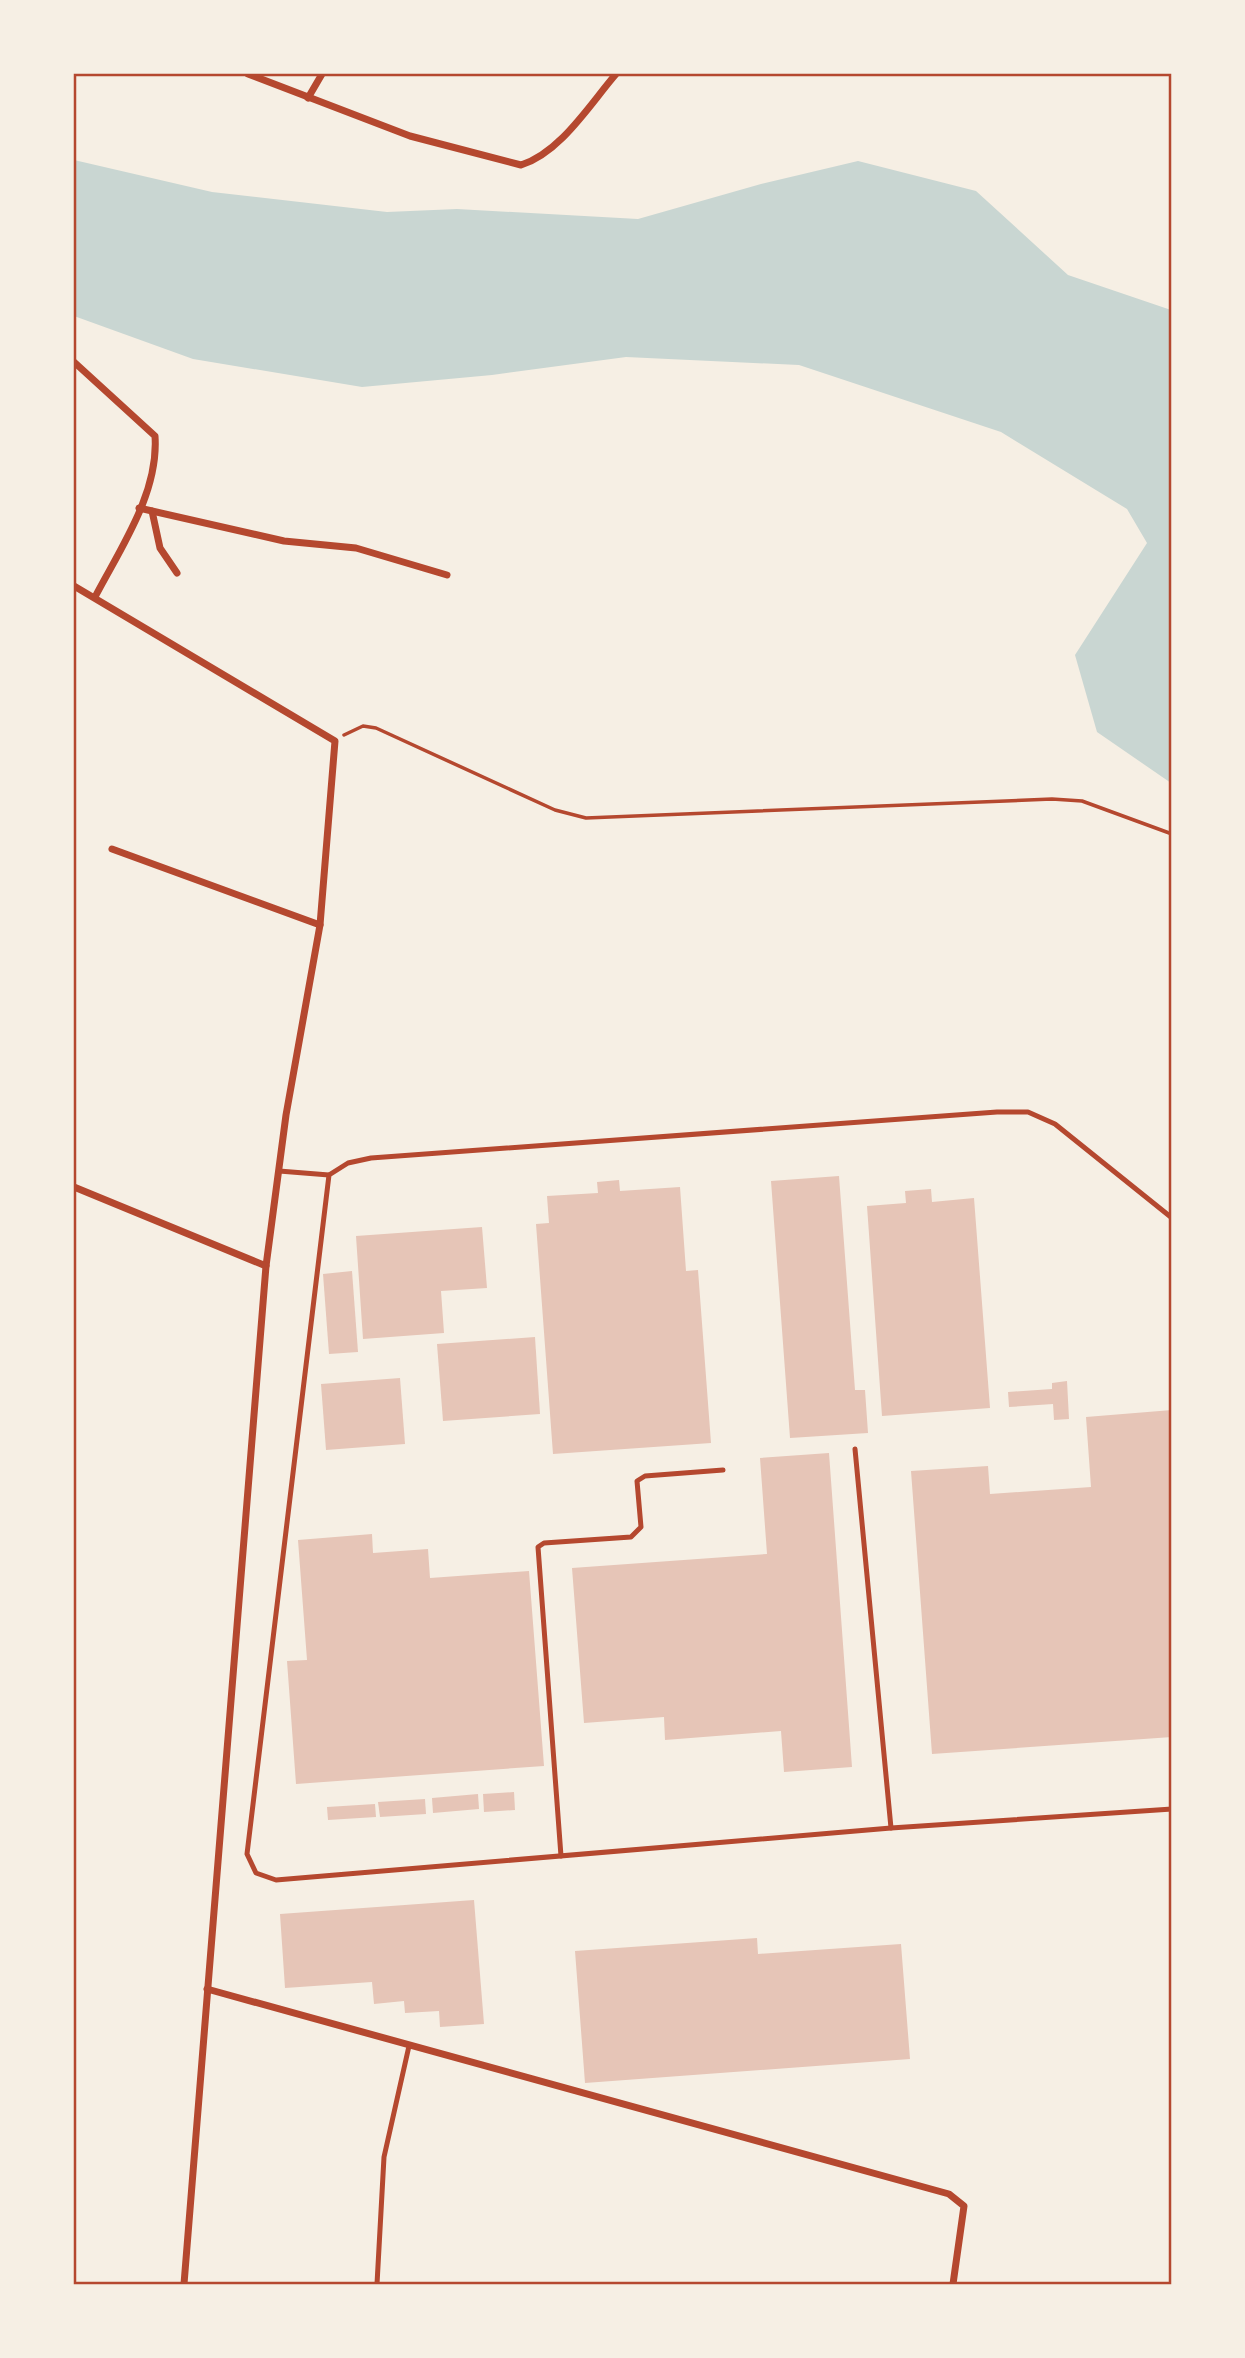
<svg xmlns="http://www.w3.org/2000/svg" width="1245" height="2358" font-family="Rubik,sans-serif">
<rect width="100%" height="100%" fill="#f6efe4"/>
<!-- water -->
<path fill="#c9d6d2" d="M 74,160 L 212,192 L 387,212 L 457,209 L 638,219 L 761,184 L 858,161 L 976,191 L 1068,275 L 1171,310 L 1171,783 L 1097,732 L 1075,655 L 1147,543 L 1127,509 L 1001,432 L 799,365 L 626,357 L 492,375 L 362,387 L 193,359 L 74,316 Z"/>
<!-- building -->
<g fill="#e6c5b7">
<path d="M 839,1176 L 855,1390 L 865,1390 L 868,1433 L 790,1438 L 771,1181 Z"/>
<path d="M 619,1180 L 620,1191 L 680,1187 L 686,1271 L 698,1270 L 711,1443 L 553,1454 L 536,1224 L 549,1223 L 547,1196 L 598,1193 L 597,1182 Z"/>
<path d="M 931,1189 L 932,1202 L 974,1198 L 990,1408 L 882,1416 L 867,1206 L 906,1203 L 905,1191 Z"/>
<path d="M 482,1227 L 487,1288 L 441,1291 L 444,1333 L 363,1339 L 356,1236 Z"/>
<path d="M 352,1271 L 358,1352 L 329,1354 L 323,1274 Z"/>
<path d="M 535,1337 L 540,1414 L 443,1421 L 437,1344 Z"/>
<path d="M 400,1378 L 405,1444 L 326,1450 L 321,1384 Z"/>
<path d="M 1067,1381 L 1069,1419 L 1054,1420 L 1053,1404 L 1009,1407 L 1008,1392 L 1052,1389 L 1052,1383 Z"/>
<path d="M 1172,1410 L 1172,1737 L 932,1754 L 911,1471 L 988,1466 L 990,1494 L 1091,1487 L 1086,1417 Z"/>
<path d="M 829,1453 L 852,1767 L 784,1772 L 781,1731 L 665,1740 L 664,1717 L 584,1723 L 572,1568 L 767,1554 L 760,1458 Z"/>
<path d="M 372,1534 L 373,1553 L 428,1549 L 430,1578 L 529,1571 L 544,1766 L 296,1784 L 287,1661 L 307,1660 L 298,1540 Z"/>
<path d="M 514,1792 L 515,1810 L 484,1812 L 483,1794 Z"/>
<path d="M 478,1794 L 479,1809 L 433,1813 L 432,1798 Z"/>
<path d="M 425,1799 L 426,1814 L 380,1817 L 378,1802 Z"/>
<path d="M 375,1804 L 376,1817 L 328,1820 L 327,1807 Z"/>
<path d="M 474,1900 L 484,2024 L 440,2027 L 439,2011 L 405,2013 L 404,2001 L 374,2004 L 372,1982 L 285,1988 L 280,1914 Z"/>
<path d="M 757,1938 L 758,1954 L 901,1944 L 910,2059 L 585,2083 L 575,1951 Z"/>
</g>
<g fill="none" stroke-linecap="round" stroke-linejoin="round">
<!-- path -->
<path stroke="#b5482f" stroke-width="3.5" d="M 344,735 L 363,726 L 376,728 L 555,810 L 586,818 L 1052,799 L 1082,801 L 1172,834"/>
<!-- service -->
<g stroke="#b5482f" stroke-width="5">
<path d="M 279,1171 L 329,1175"/>
<path d="M 1172,1218 L 1055,1124 L 1028,1112 L 997,1112 L 371,1158 L 348,1163 L 329,1175 L 247,1854 L 256,1873 L 276,1880 L 891,1828 L 1172,1809"/>
<path d="M 855,1449 L 891,1828"/>
<path d="M 561,1856 L 538,1547 L 544,1543 L 631,1537 L 641,1527 L 637,1481 L 645,1476 L 723,1470"/>
<path d="M 377,2284 L 384,2157 L 409,2046"/>
</g>
<!-- minor -->
<g stroke="#b5482f" stroke-width="7">
<path d="M 248,74 L 410,136 L 521,165 C 561,152 590,104 616,74"/>
<path d="M 308,98 L 322,74"/>
<path d="M 74,362 L 155,436 C 159,493 120,549 95,597"/>
<path d="M 139,508 L 284,541 L 356,548 L 447,575"/>
<path d="M 152,511 L 160,548 L 177,573"/>
<path d="M 74,586 L 335,741 L 320,925 L 286,1115 L 266,1266 L 184,2284"/>
<path d="M 112,849 L 320,925"/>
<path d="M 74,1187 L 266,1266"/>
<path d="M 207,1989 L 949,2194 L 964,2206 L 953,2284"/>
</g>
</g>
<!-- border -->
<rect width="1245" height="2358" fill="none" stroke="#f6efe4" stroke-width="150"/>
<rect x="75" y="75" width="1095" height="2208" fill="none" stroke="#b5482f" stroke-width="2.5"/>
</svg>
